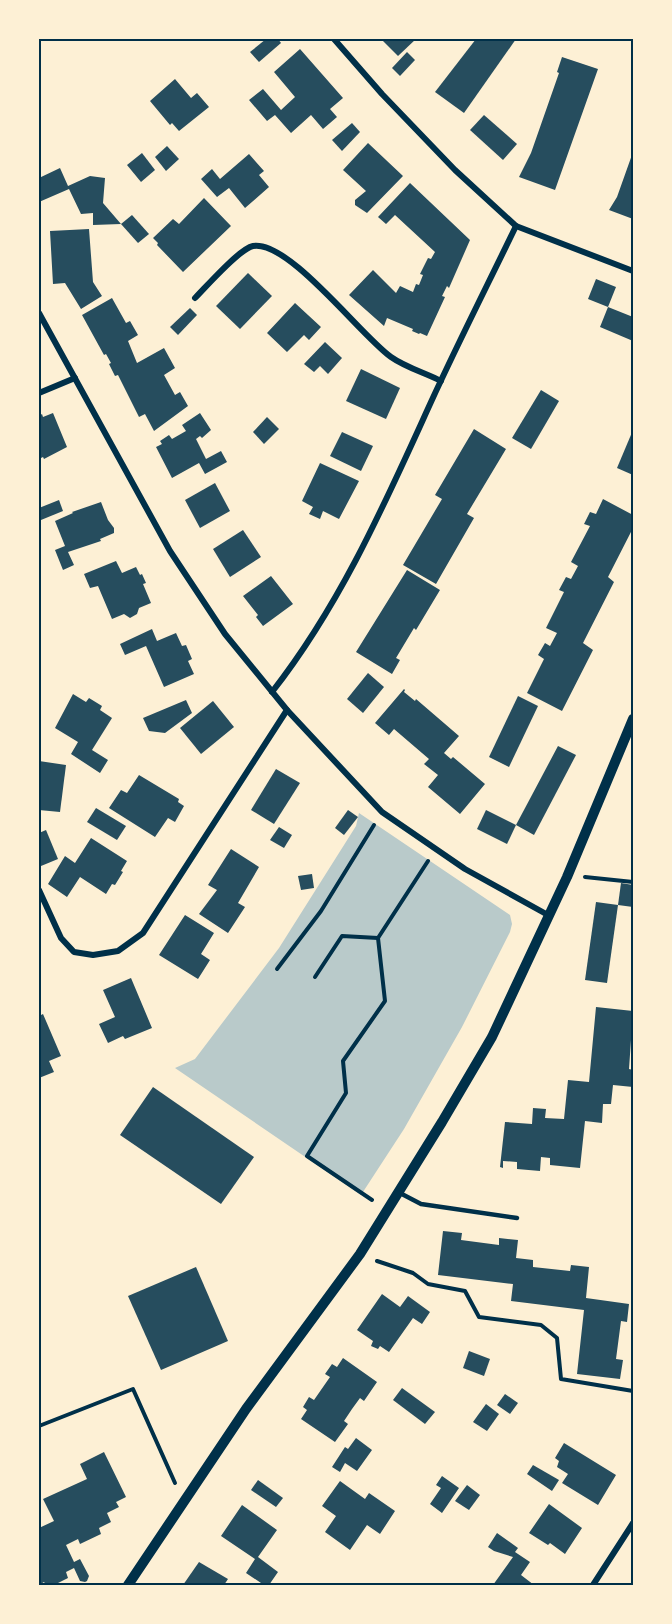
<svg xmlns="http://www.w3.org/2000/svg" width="672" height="1624" font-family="'Asap Condensed',sans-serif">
<rect width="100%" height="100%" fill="#fdf0d5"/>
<!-- green -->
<path fill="#b9caca" d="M 359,813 L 510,915 L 512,924 L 510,932 L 462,1027 L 404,1129 L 361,1195 L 175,1068 L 195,1059 L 279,948 L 356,826 Z"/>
<!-- building -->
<g fill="#264d5e">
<path d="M 266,39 L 278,39 L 281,43 L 259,62 L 250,52 Z"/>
<path d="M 381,39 L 416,39 L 398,56 Z"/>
<path d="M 476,39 L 516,39 L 464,113 L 435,92 Z"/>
<path d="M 300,49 L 343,98 L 330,109 L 337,117 L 323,129 L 311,115 L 291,133 L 275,115 L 267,121 L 249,100 L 263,89 L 281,110 L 295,97 L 274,72 Z"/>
<path d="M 407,52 L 415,60 L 400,76 L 392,68 Z"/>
<path d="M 562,57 L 598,69 L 555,190 L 519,177 L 531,153 L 559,73 L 557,72 Z"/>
<path d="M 175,79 L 191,98 L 197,93 L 209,107 L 179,131 L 172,123 L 170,125 L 150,101 Z"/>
<path d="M 484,115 L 517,144 L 503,160 L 470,130 Z"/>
<path d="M 352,123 L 360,132 L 342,151 L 332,140 Z"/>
<path d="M 368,143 L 403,176 L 367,213 L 355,205 L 355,200 L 366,191 L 343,170 Z"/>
<path d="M 167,146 L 179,159 L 166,171 L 155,157 Z"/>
<path d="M 633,152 L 633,219 L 609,210 L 617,197 Z"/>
<path d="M 142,153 L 155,170 L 141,182 L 127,165 Z"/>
<path d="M 249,154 L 264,171 L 259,175 L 269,187 L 245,208 L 229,188 L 217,197 L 201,179 L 212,169 L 220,179 Z"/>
<path d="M 60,168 L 68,186 L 90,176 L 105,178 L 103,203 L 121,224 L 93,225 L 93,213 L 81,214 L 69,189 L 39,202 L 39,178 Z"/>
<path d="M 410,183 L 470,240 L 449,288 L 447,286 L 442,296 L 445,297 L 427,336 L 420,333 L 419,334 L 412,331 L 413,329 L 387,318 L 384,326 L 349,295 L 373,270 L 396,293 L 400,286 L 413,292 L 416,284 L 419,285 L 423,275 L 420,274 L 428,258 L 431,259 L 435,252 L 395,215 L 386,224 L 378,217 Z"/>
<path d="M 204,198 L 231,226 L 183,272 L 157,245 L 158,243 L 153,238 L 173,219 L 179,224 Z"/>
<path d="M 132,215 L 149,234 L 138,243 L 121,224 Z"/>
<path d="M 89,229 L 93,282 L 102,296 L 81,309 L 65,283 L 53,284 L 50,231 Z"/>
<path d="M 248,273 L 272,296 L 240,329 L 216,306 Z"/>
<path d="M 596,279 L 616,287 L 608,307 L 588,299 Z"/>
<path d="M 112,298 L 126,323 L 130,321 L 138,335 L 128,341 L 137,363 L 164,348 L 175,368 L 164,375 L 175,395 L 180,392 L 188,406 L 154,431 L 145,414 L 139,417 L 118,375 L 115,376 L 109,364 L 111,363 L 106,354 L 104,355 L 82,315 Z"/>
<path d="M 295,303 L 321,327 L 309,340 L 304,335 L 287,352 L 267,333 Z"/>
<path d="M 608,307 L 633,317 L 633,341 L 600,327 Z"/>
<path d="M 190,308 L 197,315 L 178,335 L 170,327 Z"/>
<path d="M 325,342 L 342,358 L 328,374 L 320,366 L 314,372 L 304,364 Z"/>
<path d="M 361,369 L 400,388 L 386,419 L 346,401 Z"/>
<path d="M 541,390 L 559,401 L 531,449 L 512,438 Z"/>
<path d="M 53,413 L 67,447 L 44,459 L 43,457 L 39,459 L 39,416 L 42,414 L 43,417 Z"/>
<path d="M 200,413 L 211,430 L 202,438 L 200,436 L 196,439 L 206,459 L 221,451 L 227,462 L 205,474 L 199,463 L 172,478 L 156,447 L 162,444 L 160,441 L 169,435 L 172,439 L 186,431 L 182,425 Z"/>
<path d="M 267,417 L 279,429 L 264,444 L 253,432 Z"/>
<path d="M 474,429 L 506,449 L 467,514 L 474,518 L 436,584 L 403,565 L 442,499 L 435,495 Z"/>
<path d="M 633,430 L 633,475 L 617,468 Z"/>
<path d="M 342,432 L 373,446 L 361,471 L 330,456 Z"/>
<path d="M 320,463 L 359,481 L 339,519 L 323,511 L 320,519 L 309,514 L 313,507 L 302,501 Z"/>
<path d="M 215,483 L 230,511 L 200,528 L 185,500 Z"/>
<path d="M 603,499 L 633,515 L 633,528 L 608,577 L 614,582 L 583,643 L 593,650 L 562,711 L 527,693 L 544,659 L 538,655 L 545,643 L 550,646 L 557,633 L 546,628 L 564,592 L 559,590 L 566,577 L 571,579 L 578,566 L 571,562 L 590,526 L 584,524 L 590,512 L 596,514 Z"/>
<path d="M 59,500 L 63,511 L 41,520 L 39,508 Z"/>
<path d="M 101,502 L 108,520 L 114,528 L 114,533 L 100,539 L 101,541 L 68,552 L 74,565 L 63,570 L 55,550 L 65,546 L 55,521 L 73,513 L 72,512 Z"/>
<path d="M 243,530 L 261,557 L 230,577 L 213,549 Z"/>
<path d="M 116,561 L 122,573 L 136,567 L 140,575 L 142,574 L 146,583 L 143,584 L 151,603 L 139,608 L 137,614 L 130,618 L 124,614 L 112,619 L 98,586 L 90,588 L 84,574 Z"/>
<path d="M 407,570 L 440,590 L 416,630 L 414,628 L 396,658 L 400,660 L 392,674 L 356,652 Z"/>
<path d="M 271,576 L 293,604 L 263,626 L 256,617 L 258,615 L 243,596 Z"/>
<path d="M 152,629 L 157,641 L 176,633 L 182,646 L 186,645 L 192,659 L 188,661 L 194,674 L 164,687 L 146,646 L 125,655 L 120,644 Z"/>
<path d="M 368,673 L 384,687 L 363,713 L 347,699 Z"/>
<path d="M 404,689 L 405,690 L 404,692 L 415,701 L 416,699 L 459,736 L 444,753 L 451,759 L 453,757 L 485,784 L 460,814 L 428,787 L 438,775 L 424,764 L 429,759 L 394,729 L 389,735 L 375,723 Z"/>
<path d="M 73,694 L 86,702 L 89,698 L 102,706 L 100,710 L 112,718 L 92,750 L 108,760 L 100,773 L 71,754 L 78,742 L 55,728 Z"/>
<path d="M 518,696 L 538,706 L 509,767 L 489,757 Z"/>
<path d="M 186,700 L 192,713 L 165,733 L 149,731 L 143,718 Z"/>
<path d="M 213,701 L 234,727 L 201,754 L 180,728 Z"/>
<path d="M 558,746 L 576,755 L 534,835 L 516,825 Z"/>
<path d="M 39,761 L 66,765 L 60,812 L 39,810 Z"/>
<path d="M 276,769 L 300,783 L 274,824 L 251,810 Z"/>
<path d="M 139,775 L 179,799 L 178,802 L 184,806 L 175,822 L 168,818 L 155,837 L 109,808 L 121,790 L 127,793 Z"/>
<path d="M 96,808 L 126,826 L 117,840 L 87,822 Z"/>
<path d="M 348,810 L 358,817 L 344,835 L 335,828 Z"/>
<path d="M 486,810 L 516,825 L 507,844 L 477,829 Z"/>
<path d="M 279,827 L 292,835 L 284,848 L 270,840 Z"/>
<path d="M 46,830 L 58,859 L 41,866 L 39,860 L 39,833 Z"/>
<path d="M 91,838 L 127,861 L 121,871 L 123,872 L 115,885 L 112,884 L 106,894 L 80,877 L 67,897 L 48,884 L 65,856 L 75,863 Z"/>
<path d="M 231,849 L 259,867 L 238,903 L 245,907 L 228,933 L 199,914 L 217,890 L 208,885 Z"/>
<path d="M 312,874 L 314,888 L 301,890 L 298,876 Z"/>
<path d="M 621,883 L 633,885 L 633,907 L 618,905 Z"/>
<path d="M 596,902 L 618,905 L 607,983 L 585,980 Z"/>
<path d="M 185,915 L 214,933 L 201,954 L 210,960 L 198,979 L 159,955 Z"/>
<path d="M 131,978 L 152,1028 L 125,1039 L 123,1036 L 108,1043 L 99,1024 L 115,1017 L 103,990 Z"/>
<path d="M 596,1007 L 633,1011 L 629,1069 L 633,1070 L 633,1087 L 613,1085 L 611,1104 L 603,1104 L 602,1123 L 585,1121 L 580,1168 L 550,1165 L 550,1158 L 541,1157 L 540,1171 L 517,1169 L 517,1162 L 503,1161 L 503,1168 L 500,1167 L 505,1122 L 532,1124 L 533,1108 L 546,1109 L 545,1118 L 564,1119 L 568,1080 L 589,1082 Z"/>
<path d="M 43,1014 L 61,1056 L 49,1061 L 54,1072 L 39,1078 L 39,1016 Z"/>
<path d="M 153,1087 L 254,1157 L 221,1204 L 120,1135 Z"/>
<path d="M 443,1231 L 462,1233 L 461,1240 L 499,1245 L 499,1238 L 518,1240 L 516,1258 L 533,1260 L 533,1267 L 570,1271 L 571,1265 L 589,1267 L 586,1298 L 629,1304 L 627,1322 L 621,1321 L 616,1359 L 623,1360 L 620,1379 L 577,1374 L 584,1310 L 511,1301 L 513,1284 L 438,1275 Z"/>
<path d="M 196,1267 L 228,1341 L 161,1370 L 128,1296 Z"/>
<path d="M 382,1294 L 400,1307 L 408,1296 L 430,1312 L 422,1324 L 413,1318 L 389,1352 L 380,1346 L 378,1349 L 371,1346 L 373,1341 L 357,1330 Z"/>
<path d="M 469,1351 L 490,1359 L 484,1376 L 463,1368 Z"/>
<path d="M 343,1358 L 377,1382 L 364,1401 L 360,1398 L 352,1409 L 344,1421 L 348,1424 L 335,1442 L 301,1419 L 307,1410 L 303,1407 L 309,1397 L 314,1400 L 330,1377 L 325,1374 L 332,1364 L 337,1367 Z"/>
<path d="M 402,1388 L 435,1412 L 425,1424 L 393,1400 Z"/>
<path d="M 505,1394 L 518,1403 L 510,1414 L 497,1405 Z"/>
<path d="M 486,1404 L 499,1414 L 487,1431 L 473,1422 Z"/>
<path d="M 356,1438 L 372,1450 L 357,1471 L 345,1463 L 340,1472 L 332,1467 L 345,1447 L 348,1449 Z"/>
<path d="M 564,1443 L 616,1475 L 598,1505 L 562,1483 L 568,1474 L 557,1467 L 559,1461 L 555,1458 Z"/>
<path d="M 104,1452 L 126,1497 L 116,1502 L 119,1507 L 107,1513 L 111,1522 L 99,1528 L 101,1534 L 80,1544 L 78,1539 L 66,1545 L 74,1562 L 80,1559 L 89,1576 L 87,1581 L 85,1582 L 80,1581 L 74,1568 L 66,1572 L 68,1578 L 54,1585 L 46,1585 L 44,1582 L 39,1585 L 39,1528 L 54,1521 L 43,1499 L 87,1479 L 80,1464 Z"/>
<path d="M 533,1465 L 559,1480 L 552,1491 L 527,1474 Z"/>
<path d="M 442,1476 L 459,1488 L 442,1513 L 430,1504 L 441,1488 L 436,1485 Z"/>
<path d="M 258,1480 L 283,1498 L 276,1507 L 251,1490 Z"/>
<path d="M 340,1481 L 365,1499 L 369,1493 L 395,1511 L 380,1534 L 367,1525 L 350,1550 L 325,1532 L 336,1516 L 322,1506 Z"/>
<path d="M 467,1485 L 480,1495 L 469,1510 L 455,1501 Z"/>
<path d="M 549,1504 L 582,1528 L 565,1554 L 550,1543 L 548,1545 L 529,1533 Z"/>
<path d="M 242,1505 L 277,1530 L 258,1557 L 278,1572 L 269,1585 L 264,1585 L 246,1573 L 255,1559 L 221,1536 Z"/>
<path d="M 497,1533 L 518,1548 L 515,1552 L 530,1562 L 521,1575 L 534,1585 L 493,1585 L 513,1557 L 494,1551 L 488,1547 Z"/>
<path d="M 199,1562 L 228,1579 L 224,1585 L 183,1585 Z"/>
</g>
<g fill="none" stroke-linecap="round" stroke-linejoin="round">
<!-- path -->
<g stroke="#003049" stroke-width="4">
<path d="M 585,877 L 633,882"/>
<path d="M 277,969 L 321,911 L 374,825"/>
<path d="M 315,977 L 342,936 L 378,938"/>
<path d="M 372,1200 L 307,1156 L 346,1093 L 343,1061 L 385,1001 L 378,938 L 428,861"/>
<path d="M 377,1261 L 413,1273 L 428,1284 L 465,1291 L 479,1317 L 541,1325 L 557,1338 L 561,1379 L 633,1391"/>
<path d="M 39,1426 L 133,1389 L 175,1483"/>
</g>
<!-- service -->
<path stroke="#003049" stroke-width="4.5" d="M 398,1192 L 421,1204 L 517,1218"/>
<!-- minor -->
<g stroke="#003049" stroke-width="6">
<path d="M 334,39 L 382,94 L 455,170 L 516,226 L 633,271"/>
<path d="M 195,298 C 206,287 239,249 253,246 C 289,240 361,336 391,357 C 405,367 425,373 441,381"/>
<path d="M 39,313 L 170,551 L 225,634 L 287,710 L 382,812 L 465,869 L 548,915"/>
<path d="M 39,393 L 75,378"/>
<path d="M 272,692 C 341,604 385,503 431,402 C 458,343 488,284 516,226"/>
<path d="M 39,890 L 61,938 L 74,952 L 93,955 L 118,951 L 143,933 L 287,710"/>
<path d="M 593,1585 L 633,1523"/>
</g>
<!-- tertiary -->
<path stroke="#003049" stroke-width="10" d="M 128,1585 L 246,1409 L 360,1254 L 442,1122 L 492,1037 L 567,877 L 633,719"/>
</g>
<!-- border -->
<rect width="672" height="1624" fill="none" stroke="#fdf0d5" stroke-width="81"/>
<rect x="40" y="40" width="592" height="1544" fill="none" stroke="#003049" stroke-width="2"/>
</svg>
